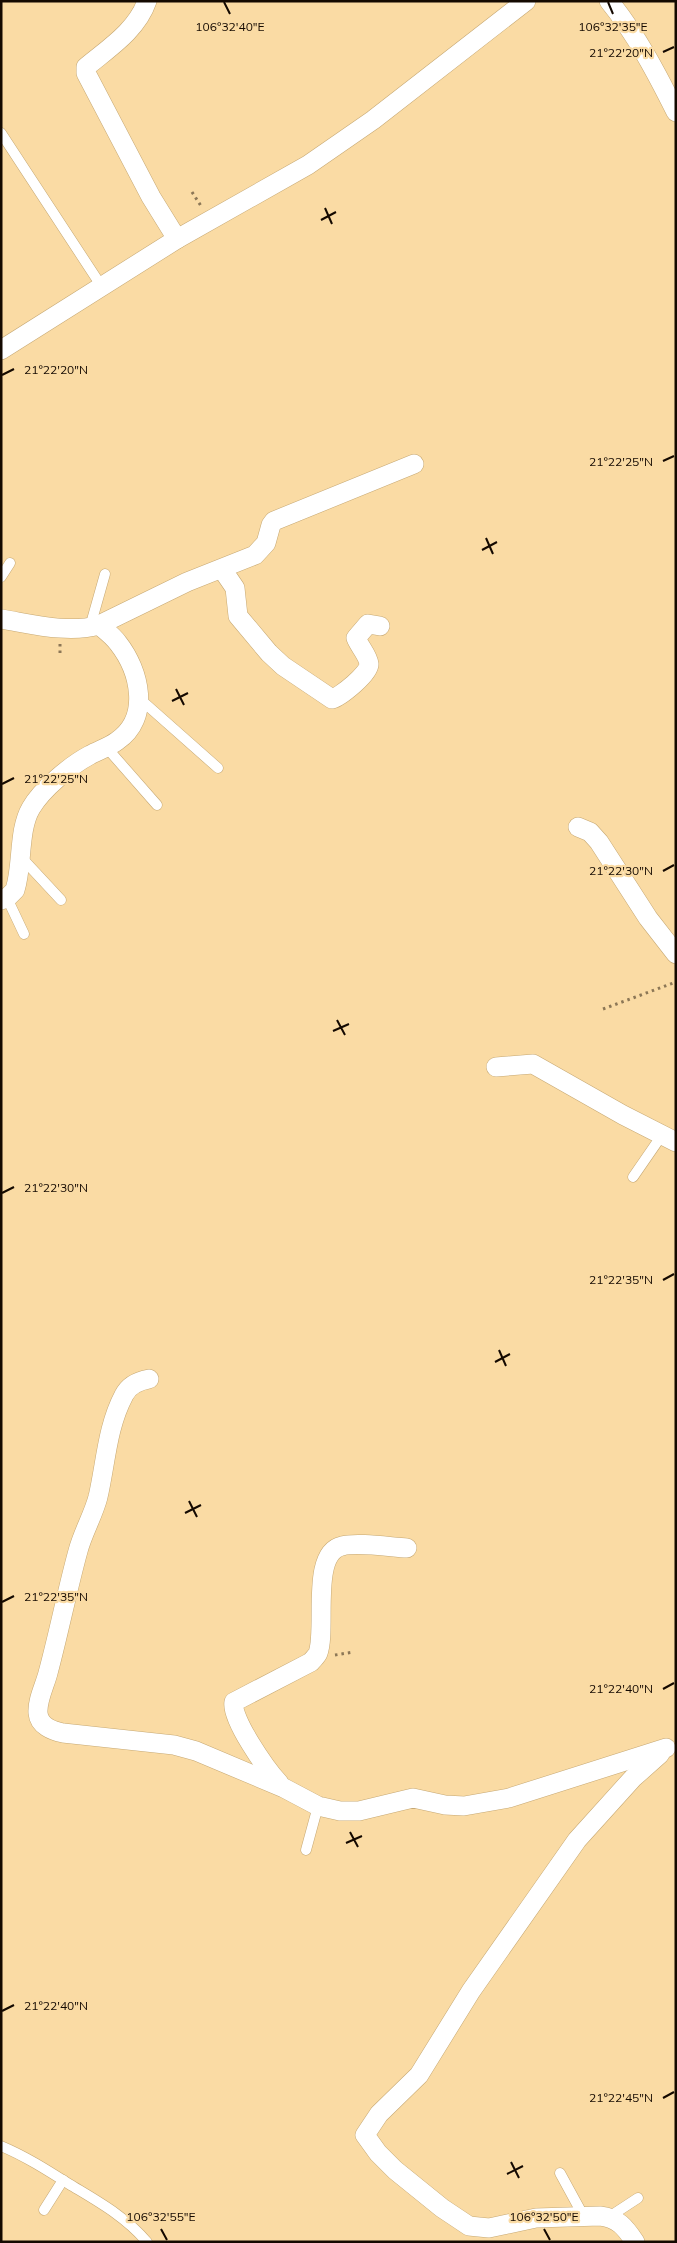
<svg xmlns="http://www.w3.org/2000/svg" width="677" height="2243" font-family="Mulish,sans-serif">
<rect width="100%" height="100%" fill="#fadba4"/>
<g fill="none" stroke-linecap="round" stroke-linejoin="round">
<!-- service casing -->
<g stroke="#c6a873" stroke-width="11">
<g id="service">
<path d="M 1,133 L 102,287"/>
<path d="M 1,577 L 10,563"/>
<path d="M 90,627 L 105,574"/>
<path d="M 140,699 L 218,768"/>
<path d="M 107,748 L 157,805"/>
<path d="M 21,857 L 61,900"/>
<path d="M 7,898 L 24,934"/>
<path d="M 633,1177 L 662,1135"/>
<path d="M 306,1850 L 318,1806"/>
<path d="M 1,2146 C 25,2156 47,2170 69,2184 C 97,2201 125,2216 147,2242"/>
<path d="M 560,2173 L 584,2217"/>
<path d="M 44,2210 L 63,2180"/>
<path d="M 609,2217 L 638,2198"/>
</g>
</g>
<!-- minor casing -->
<g stroke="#c6a873" stroke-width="20">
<g id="minor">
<path d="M 147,1 C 137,30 109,48 86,67 L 86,73 L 151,197 L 177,239"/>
<path d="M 609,1 C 636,34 657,74 676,112"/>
<path d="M 1,350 L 177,239 L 308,165 L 373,120 L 526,1"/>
<path d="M 222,569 L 235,588 L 238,616 L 269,653 L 283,666 L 332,699 C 340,697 370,673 369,664 C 368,655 359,646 356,638 L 368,624 L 380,626"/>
<path d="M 1,619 C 32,624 69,634 99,625 L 187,582 L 255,555 L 266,543 L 271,525 L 274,521 L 414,464"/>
<path d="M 578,827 L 590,832 L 599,842 L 648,918 L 676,954"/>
<path d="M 1,900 L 7,898 L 15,890 C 23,865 18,830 31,808 C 42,789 71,765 90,755 C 99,750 109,747 117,741 C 151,718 140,671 118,643 C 113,636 105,630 99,625"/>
<path d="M 496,1067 L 533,1064 L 623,1115 L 676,1142"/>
<path d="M 149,1379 C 138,1381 129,1385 124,1395 C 107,1427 106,1462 98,1497 C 93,1516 83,1532 78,1551 C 67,1591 59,1632 48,1673 C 45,1685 37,1700 38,1713 C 39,1726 53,1731 63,1733 L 174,1745 L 196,1751 L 284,1788 L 318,1806 L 340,1811 L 359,1811 L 413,1798 L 445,1805 L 464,1806 L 509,1798 L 666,1748"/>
<path d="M 279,1783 C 267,1770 230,1718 234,1702 L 311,1662 C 313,1659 317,1656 318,1653 C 327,1629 310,1553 342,1546 C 357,1542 390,1547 407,1548"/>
<path d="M 635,2242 C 625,2227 618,2218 600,2216 L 536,2218 L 489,2228 L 469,2226 L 442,2208 L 395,2170 L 378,2153 L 365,2135 L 379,2114 L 419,2075 L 471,1991 L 577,1840 L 633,1778 L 660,1754"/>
</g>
</g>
<!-- path -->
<g stroke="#8c7756" stroke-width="3" stroke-dasharray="2.5 4" stroke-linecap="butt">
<path d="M 192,192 L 201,206"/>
<path d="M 60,653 L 60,644"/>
<path d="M 603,1009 L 676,982"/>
<path d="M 335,1655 L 354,1652"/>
</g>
<!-- service -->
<use href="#service" stroke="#fff" stroke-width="10"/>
<!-- minor -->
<use href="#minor" stroke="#fff" stroke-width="19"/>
</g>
<!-- ticks -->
<path fill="none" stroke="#140900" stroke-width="2" d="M 224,2 L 230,14M 608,2 L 613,14M 663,52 L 674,47M 325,208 L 332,224M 321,220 L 336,212M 2,375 L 14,369M 663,461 L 674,456M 486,538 L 493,554M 482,550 L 497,542M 176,689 L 184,705M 172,701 L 188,693M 2,784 L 14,778M 663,871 L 674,865M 337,1020 L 345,1035M 333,1031 L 349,1024M 2,1193 L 14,1187M 663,1280 L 674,1274M 499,1350 L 506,1366M 495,1362 L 510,1354M 189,1501 L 197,1517M 185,1513 L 201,1505M 2,1602 L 14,1596M 663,1689 L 674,1683M 350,1832 L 358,1847M 346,1843 L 362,1836M 2,2011 L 14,2005M 663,2098 L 674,2092M 511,2162 L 519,2178M 507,2174 L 523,2166M 161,2229 L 167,2240M 544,2229 L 550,2240"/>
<g font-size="12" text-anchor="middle" fill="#140900" stroke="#fadba4" stroke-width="4.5" stroke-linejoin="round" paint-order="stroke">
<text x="230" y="31">106°32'40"E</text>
<text x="613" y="31">106°32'35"E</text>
<text x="621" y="57">21°22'20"N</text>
<text x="56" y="374">21°22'20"N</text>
<text x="621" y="466">21°22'25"N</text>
<text x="56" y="783">21°22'25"N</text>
<text x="621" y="875">21°22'30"N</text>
<text x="56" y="1192">21°22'30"N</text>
<text x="621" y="1284">21°22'35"N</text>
<text x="56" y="1601">21°22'35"N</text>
<text x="621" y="1693">21°22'40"N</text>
<text x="56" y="2010">21°22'40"N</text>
<text x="621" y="2102">21°22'45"N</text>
<text x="161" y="2221">106°32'55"E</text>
<text x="544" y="2221">106°32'50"E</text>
</g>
<!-- border -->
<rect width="677" height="2243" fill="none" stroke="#140900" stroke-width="5"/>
</svg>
